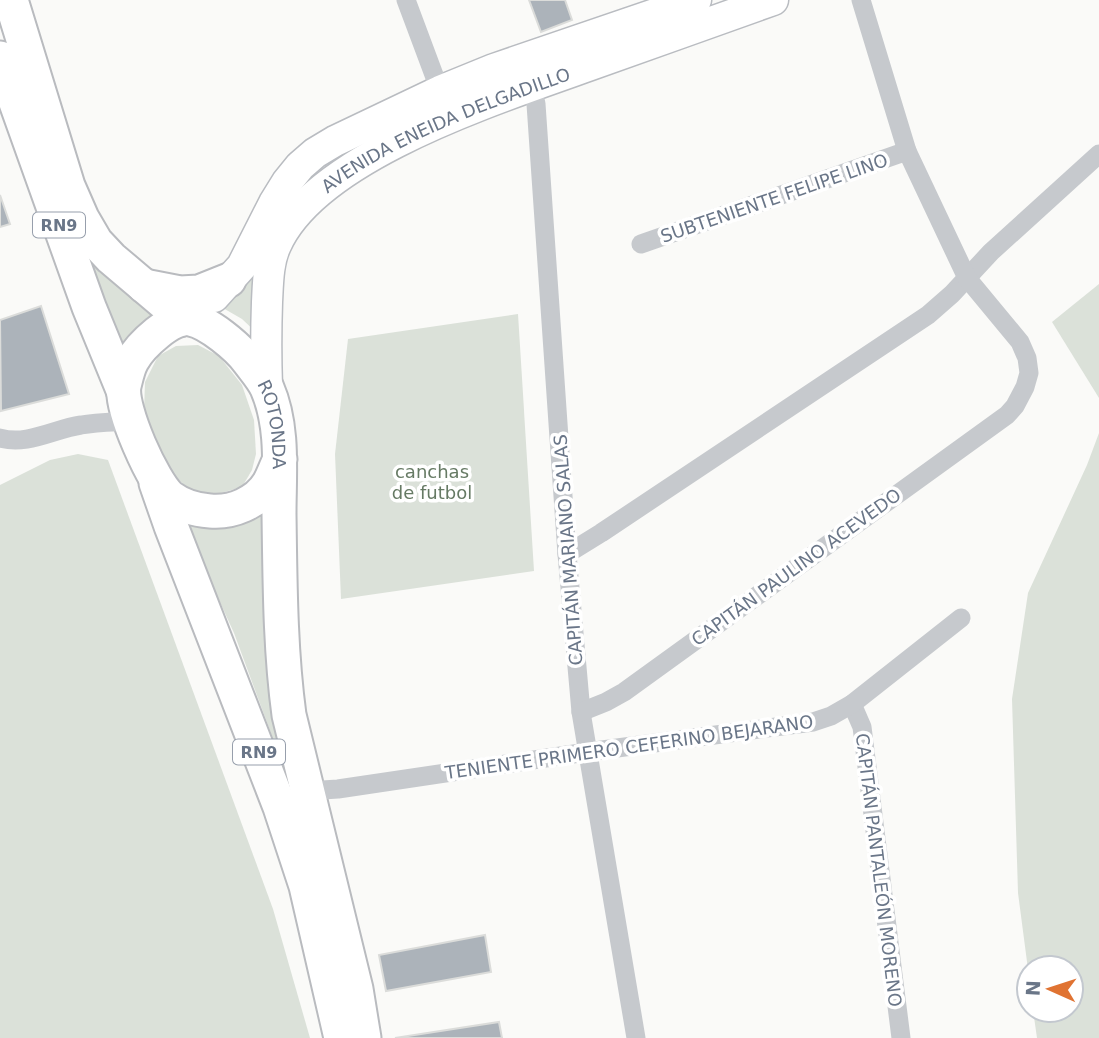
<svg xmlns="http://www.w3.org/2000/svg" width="1099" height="1038" font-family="'DejaVu Sans',sans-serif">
<rect width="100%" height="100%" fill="#fafaf8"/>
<!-- green -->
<g fill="#dbe1d9">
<path d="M 0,1 L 63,185 L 164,306 L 124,357 L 19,84 L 0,26 Z"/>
<path d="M 332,164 L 301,195 L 260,336 L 242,319 L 216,304 L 301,187 Z"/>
<path d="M 1099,284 L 1099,398 L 1052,322 Z"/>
<path d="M 518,314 L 534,571 L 341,599 L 335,454 L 348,339 Z"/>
<path d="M 198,345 L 219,356 L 242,385 L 254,420 L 256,454 L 252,470 L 242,487 L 214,495 L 190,490 L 168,470 L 153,442 L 144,411 L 145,382 L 158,356 L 176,346 Z"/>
<path d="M 1099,433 L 1099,1038 L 1037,1038 L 1033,1010 L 1071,1010 L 1071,968 L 1029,968 L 1029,977 L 1018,893 L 1012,699 L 1028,593 L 1087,465 Z"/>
<path d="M 78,454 L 108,460 L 273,909 L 310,1038 L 0,1038 L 0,485 L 50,460 Z"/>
<path d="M 269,503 L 323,895 L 279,755 L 234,633 L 179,512 Z"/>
</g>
<!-- building -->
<g fill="#acb3ba" stroke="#dbdcda" stroke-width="2">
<path d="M 529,0 L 565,0 L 572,20 L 541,32 Z"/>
<path d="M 0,195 L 10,224 L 0,227 Z"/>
<path d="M 41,306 L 69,394 L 1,411 L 0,320 Z"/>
<path d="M 485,935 L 491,972 L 386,991 L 379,955 Z"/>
<path d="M 499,1022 L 502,1038 L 395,1038 Z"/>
</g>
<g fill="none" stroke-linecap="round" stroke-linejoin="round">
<!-- primary casing -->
<g stroke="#b9bcc1" stroke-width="33">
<g id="primary">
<path d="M 214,297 L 242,266 L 274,203 L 287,182 L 300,166 L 315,153 L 335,141 L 440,91 L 494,69 L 696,0"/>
<path id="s1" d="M 267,387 C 266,359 266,330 267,302 C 268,283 268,262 276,245 C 316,155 500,98 588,66 C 650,44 711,22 773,0"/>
</g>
</g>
<!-- highway casing -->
<g stroke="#b9bbbf" stroke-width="37">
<g id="highway">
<path d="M 11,0 L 68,186 L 82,218 L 96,242 L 111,258 L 183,319"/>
<path d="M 0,58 L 89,307 L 123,390"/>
<path d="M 144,286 L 180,293 L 199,292 L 229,280"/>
<path id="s2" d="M 280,459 C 276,467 273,476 269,483 C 257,503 232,513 210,511 C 195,510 182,506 170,497 C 153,482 120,409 124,386 C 126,378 128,368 132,361 C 140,346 172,315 190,319 C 208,322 238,347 249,362 C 255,370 263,379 267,388 C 284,427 279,473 279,514 C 280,581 280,649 289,715 L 356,989 L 364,1038"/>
<path d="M 156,483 L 171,526 L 280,807 L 306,886 L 341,1038"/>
</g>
</g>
<!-- street -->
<g stroke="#c6c9cd" stroke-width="19">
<path d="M 406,0 L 440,91"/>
<path d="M 530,77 L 536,104 L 567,554 L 581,712 L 636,1038"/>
<path d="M 641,244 L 907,151"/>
<path d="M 0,438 C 27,446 54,429 81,425 C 97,422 114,422 130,421"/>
<path d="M 567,554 L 601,533 L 928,315 L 952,294 L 991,252 L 1099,154"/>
<path d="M 852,704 L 862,727 L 901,1038"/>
<path d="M 581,712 L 606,702 L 624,692 L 1007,415 L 1015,406 L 1025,387 L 1029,373 L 1027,358 L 1020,342 L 967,278 L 907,151 L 861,0"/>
<path d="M 307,791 L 338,789 L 587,752 L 813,722 L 831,716 L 852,704 L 961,618"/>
</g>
<!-- primary -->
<use href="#primary" stroke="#fff" stroke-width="30"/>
<!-- highway -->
<use href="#highway" stroke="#fff" stroke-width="33"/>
</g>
<g text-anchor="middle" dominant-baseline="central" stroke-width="7" stroke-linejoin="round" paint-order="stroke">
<!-- shield labels -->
<g fill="#fff" stroke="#979fac" stroke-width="2">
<rect x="33" y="212.5" width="52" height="25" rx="5"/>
<rect x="233" y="739.5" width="52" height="25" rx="5"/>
</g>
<g font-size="16" font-weight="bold" fill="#6a7688">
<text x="59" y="225">RN9</text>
<text x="259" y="752">RN9</text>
</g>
<!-- street labels -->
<g font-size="18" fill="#6a7688" stroke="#fff">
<text stroke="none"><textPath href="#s1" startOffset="354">AVENIDA ENEIDA DELGADILLO</textPath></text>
<text transform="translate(774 198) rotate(-19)">SUBTENIENTE FELIPE LINO</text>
<text stroke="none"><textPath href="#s2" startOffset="504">ROTONDA</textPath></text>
<text transform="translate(568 550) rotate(-94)">CAPITÁN MARIANO SALAS</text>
<text transform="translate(796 567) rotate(-36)">CAPITÁN PAULINO ACEVEDO</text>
<text transform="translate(629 747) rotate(-8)">TENIENTE PRIMERO CEFERINO BEJARANO</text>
<text transform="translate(879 870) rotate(83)">CAPITÁN PANTALEÓN MORENO</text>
</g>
<!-- park labels -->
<g font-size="18" fill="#667a64" stroke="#fff">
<text x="432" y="471">canchas<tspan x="432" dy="21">de futbol</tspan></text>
</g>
</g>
<!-- north arrow -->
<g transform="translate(1050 989) rotate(273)"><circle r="33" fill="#ffffff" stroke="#c3c8cf" stroke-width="2"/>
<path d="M0-5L12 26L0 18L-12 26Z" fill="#e07332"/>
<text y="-10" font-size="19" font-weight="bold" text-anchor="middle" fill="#6a7688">N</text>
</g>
</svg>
